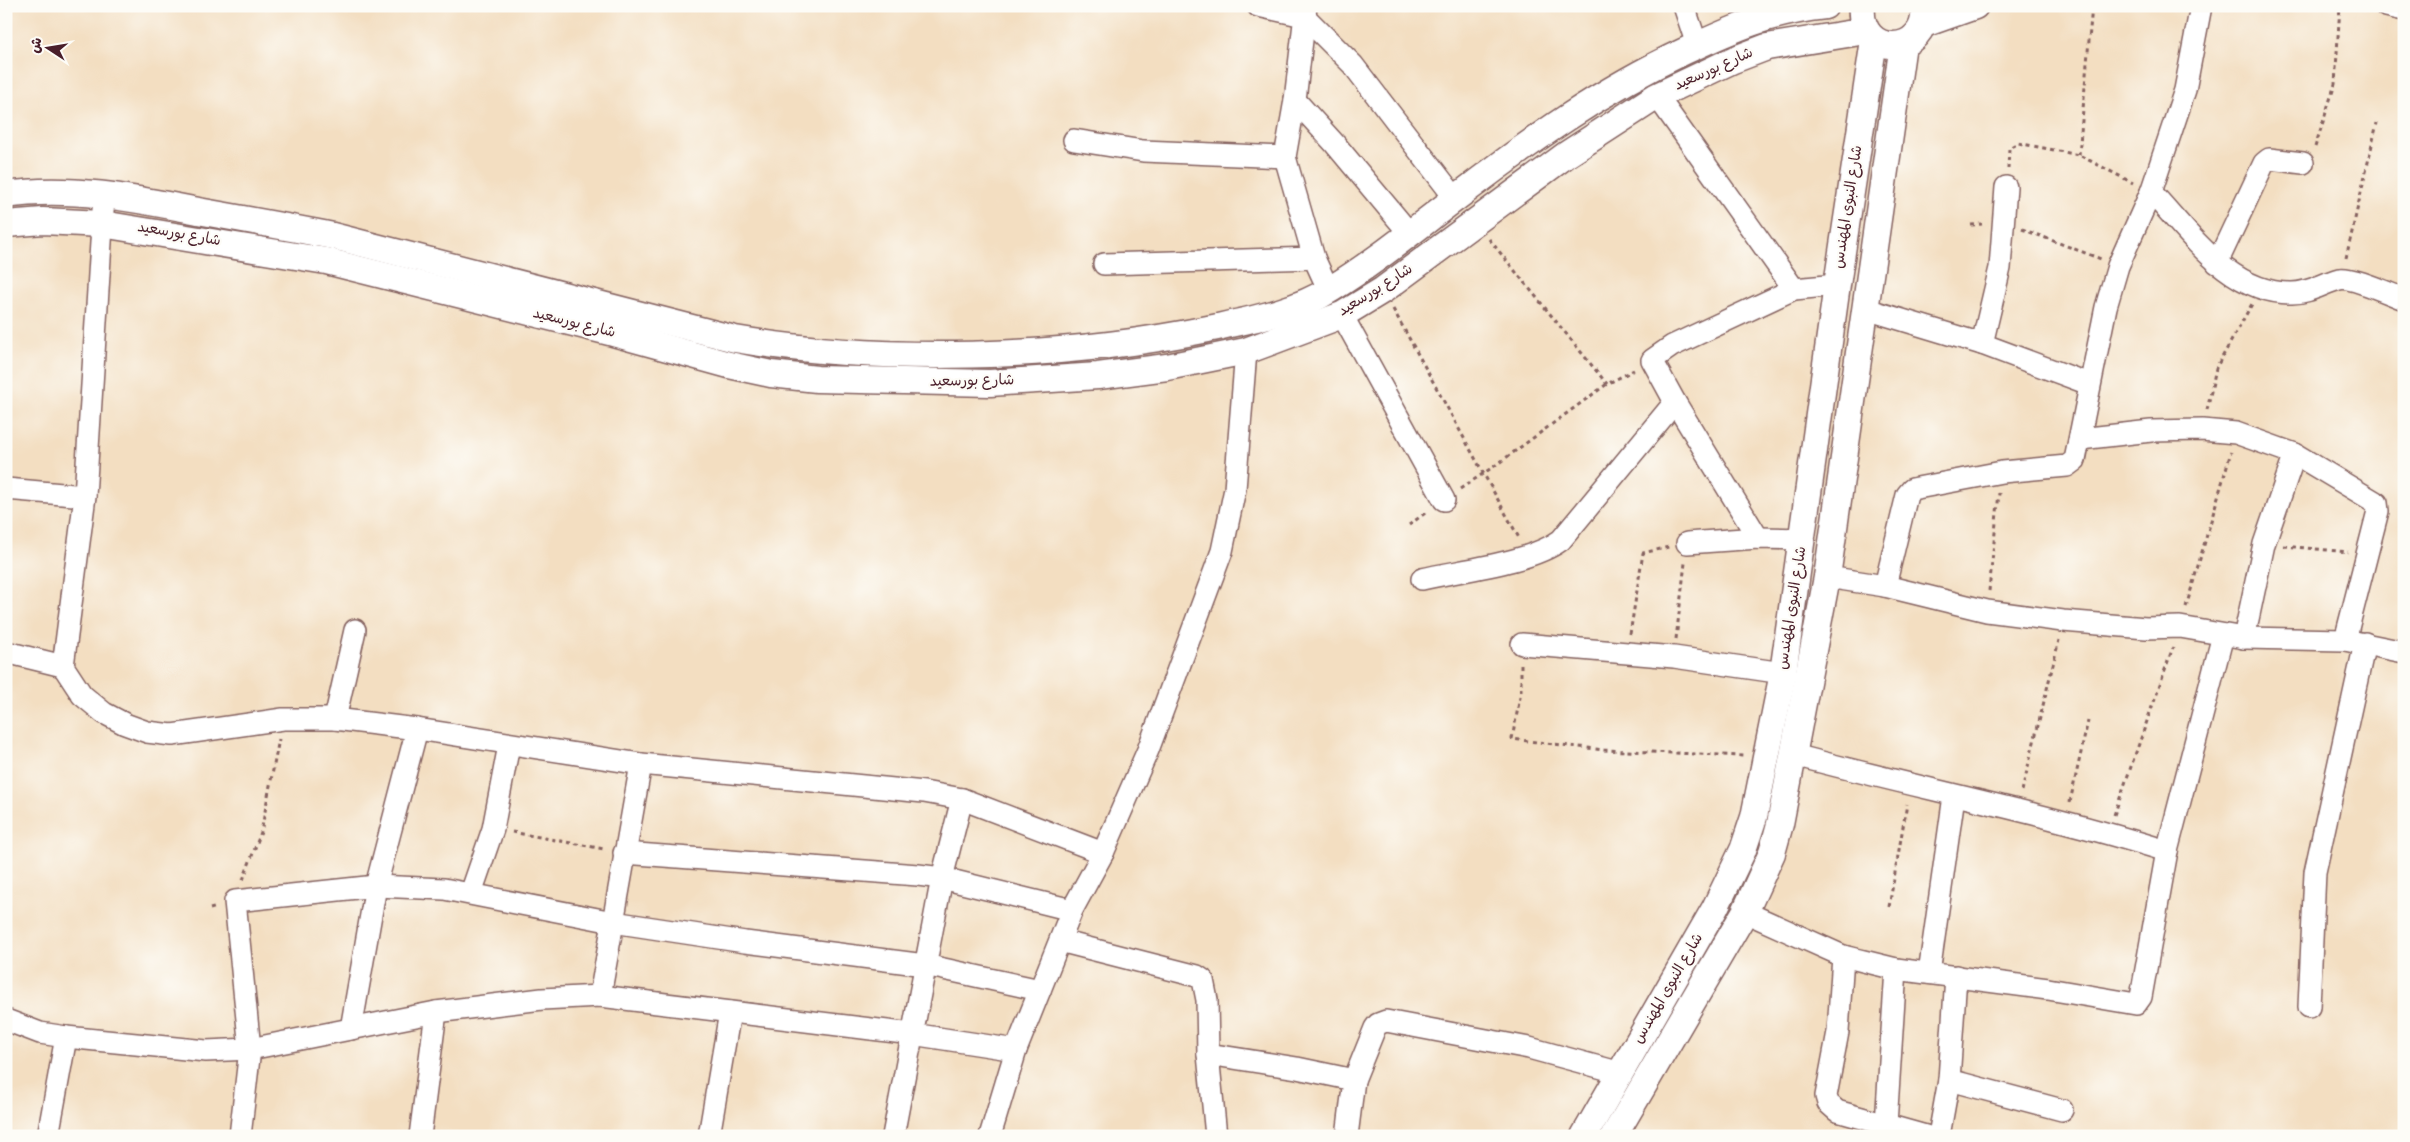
<svg xmlns="http://www.w3.org/2000/svg" width="2410" height="1142" font-family="Dekko,'Playpen Sans Arabic',sans-serif">
<rect width="100%" height="100%" fill="#fdfcf7"/>
<filter id="ink" filterUnits="userSpaceOnUse"><feTurbulence type="fractalNoise" baseFrequency=".02" numOctaves="2"/><feDisplacementMap in="SourceGraphic" scale="10" xChannelSelector="R" yChannelSelector="G"/><feConvolveMatrix kernelMatrix="1 2 1 2 8 2 1 2 1" color-interpolation-filters="sRGB"/></filter>
<filter id="wash" filterUnits="userSpaceOnUse"><feTurbulence type="fractalNoise" baseFrequency=".0096" numOctaves="4" result="noise"/><feDisplacementMap in="SourceGraphic" scale="20" xChannelSelector="R" yChannelSelector="G"/><feGaussianBlur stdDeviation="1.12" result="paint"/><feColorMatrix in="noise" values="0 0 0 0 0 0 0 0 0 0 0 0 0 0 0 0 0 1.4 0 .05"/><feComposite in="paint" operator="in"/></filter>
<g filter="url(#wash)">
<rect width="100%" height="100%" fill="#f3dec1"/>
</g>
<g filter="url(#ink)">
<g fill="none" stroke-linecap="round" stroke-linejoin="round">
<!-- minor casing -->
<g stroke="#856260" stroke-width="24">
<g id="minor">
<path d="M 1258,6 L 1304,16 L 1353,65 L 1455,198"/>
<path d="M 1306,6 L 1295,100 L 1285,157 L 1314,258 L 1329,291"/>
<path d="M 1684,6 L 1697,45"/>
<path d="M 2386,6 L 2404,10"/>
<path d="M 1657,96 L 1794,289"/>
<path d="M 1295,100 L 1335,144 L 1410,234"/>
<path d="M 1074,140 L 1143,151 L 1285,157"/>
<path d="M 2151,192 C 2190,233 2230,294 2292,293 C 2309,293 2322,284 2339,279 C 2351,276 2390,294 2404,299"/>
<path d="M 104,195 L 85,496 L 63,666 L 82,695 L 104,713 L 125,724 L 147,732 L 172,735 L 283,719 L 335,719 L 417,729 L 641,764 L 924,792 L 962,799 L 1103,853"/>
<path d="M 2217,263 L 2264,163 L 2269,159 L 2303,163"/>
<path d="M 1104,264 L 1314,258"/>
<path d="M 1866,309 L 1982,344 L 2089,384"/>
<path d="M 1342,315 L 1444,500"/>
<path d="M 1982,344 L 2000,268 L 2006,187"/>
<path d="M 2080,439 L 2151,431 L 2202,430 L 2236,433 L 2295,454 L 2377,503 L 2378,511 L 2345,640"/>
<path d="M 6,489 L 85,496"/>
<path d="M 1758,538 L 1675,402 L 1652,360 L 1672,346 L 1794,289 L 1837,285"/>
<path d="M 1687,543 L 1758,538 L 1803,539"/>
<path d="M 1827,577 L 1885,586 L 1987,611 L 2063,621 L 2146,628 L 2180,627 L 2244,638 L 2345,640 L 2404,652"/>
<path d="M 1422,579 C 1461,570 1530,563 1561,540 L 1675,402"/>
<path d="M 1885,586 L 1907,495 L 1912,489 L 2002,472 L 2067,466 L 2075,460 L 2106,307 L 2118,266 L 2151,192 L 2185,90 L 2201,6"/>
<path d="M 2244,638 L 2264,544 L 2295,454"/>
<path d="M 1522,644 L 1674,657 L 1783,673"/>
<path d="M 6,652 L 63,666"/>
<path d="M 335,719 L 355,630"/>
<path d="M 1794,755 C 1918,788 2045,813 2167,851"/>
<path d="M 624,853 L 918,875 L 942,878 L 1072,910"/>
<path d="M 471,893 L 493,829 L 509,745"/>
<path d="M 1745,912 L 1843,956 L 1896,969 L 2048,989 L 2136,1004 L 2141,997 L 2167,851 L 2223,635"/>
<path d="M 1060,941 L 1197,976 L 1203,980 L 1207,1000 L 1208,1054 L 1216,1136"/>
<path d="M 1843,956 L 1838,1032 L 1826,1096 L 1828,1103 L 1837,1111 L 1926,1136"/>
<path d="M 1929,973 L 1954,796"/>
<path d="M 600,996 L 641,764"/>
<path d="M 2309,1007 L 2315,872 L 2365,643"/>
<path d="M 6,1020 L 40,1033 L 66,1037"/>
<path d="M 351,1029 L 376,886 L 417,729"/>
<path d="M 1208,1054 L 1297,1068 L 1354,1080 L 1347,1136"/>
<path d="M 1354,1080 L 1375,1028 L 1378,1024 L 1386,1021 L 1529,1048 L 1621,1073"/>
<path d="M 1949,1080 L 2062,1110"/>
<path d="M 1886,1124 L 1896,969"/>
<path d="M 48,1136 L 66,1037 L 206,1051 L 250,1049 L 436,1012 L 542,999 L 600,996 L 912,1034 L 1016,1050"/>
<path d="M 240,1136 L 250,1049 L 235,901 L 376,886 L 444,889 L 613,922 L 745,942 L 925,965 L 1040,990"/>
<path d="M 420,1136 L 436,1012"/>
<path d="M 709,1136 L 730,1012"/>
<path d="M 893,1136 L 942,878 L 962,799"/>
<path d="M 990,1136 L 1016,1050 L 1072,910 L 1103,853 L 1148,750 L 1222,551 L 1235,489 L 1246,351"/>
<path d="M 1936,1136 L 1940,1130 L 1949,1080 L 1956,976"/>
</g>
</g>
<!-- tertiary casing -->
<g stroke="#856260" stroke-width="29">
<g id="tertiary">
<path d="M 1862,6 C 1857,59 1930,57 1924,6"/>
<path d="M 1924,24 L 1975,6"/>
<path d="M 6,195 C 69,185 137,199 198,211 C 243,219 288,227 333,236 L 735,339 C 882,364 1061,359 1208,329 C 1249,320 1295,312 1331,289 C 1375,262 1415,229 1456,198 C 1529,142 1601,90 1685,51 C 1734,28 1771,12 1825,6"/>
<path d="M 6,224 L 43,221 L 102,224 L 326,261 L 613,333 L 729,365 L 771,374 L 817,379 L 990,383 L 1098,376 L 1167,367 L 1246,351 L 1342,315 L 1383,290 L 1566,155 L 1657,96 L 1733,60 L 1767,47 L 1866,31"/>
<path d="M 1584,1136 L 1715,908 L 1743,850 L 1754,817 L 1783,673 L 1837,285 L 1874,40"/>
<path d="M 1614,1136 L 1745,912 L 1772,853 L 1780,824 L 1827,577 L 1903,44"/>
</g>
</g>
<!-- path -->
<g stroke="#856260" stroke-width="3" stroke-dasharray="4 4" stroke-linecap="butt">
<path d="M 2315,147 L 2335,84 L 2340,6"/>
<path d="M 2079,155 L 2092,6"/>
<path d="M 2008,169 L 2009,148 L 2018,143 L 2079,155 L 2133,183"/>
<path d="M 1971,225 L 1982,224"/>
<path d="M 2022,229 L 2101,259"/>
<path d="M 1489,239 L 1607,384"/>
<path d="M 2346,258 L 2377,123"/>
<path d="M 1393,309 L 1519,538"/>
<path d="M 2207,410 L 2216,368 L 2252,304"/>
<path d="M 2403,411 L 2404,409"/>
<path d="M 1460,489 L 1496,465 L 1607,384 L 1634,370"/>
<path d="M 1409,525 L 1428,511"/>
<path d="M 2284,546 L 2348,552"/>
<path d="M 1989,591 L 1999,493"/>
<path d="M 2186,607 L 2231,452"/>
<path d="M 1630,634 L 1643,553 L 1669,547"/>
<path d="M 1676,639 L 1685,563"/>
<path d="M 1521,664 L 1521,692 L 1512,739 L 1604,750 L 1744,756"/>
<path d="M 2022,791 L 2059,640"/>
<path d="M 2070,802 L 2088,721"/>
<path d="M 2114,815 L 2173,647"/>
<path d="M 512,832 L 604,849"/>
<path d="M 243,880 L 261,832 L 279,739"/>
<path d="M 1889,907 L 1907,804"/>
<path d="M 210,909 L 217,907"/>
</g>
<!-- minor -->
<use href="#minor" stroke="#fff" stroke-width="21"/>
<!-- tertiary -->
<use href="#tertiary" stroke="#fff" stroke-width="26"/>
</g>
</g>
<g text-anchor="middle" dominant-baseline="central" stroke-width="4.5" stroke-linejoin="round" paint-order="stroke">
<!-- street labels -->
<g font-size="15" fill="#4a1f2b" stroke="#fdfcf7">
<text transform="translate(1714 70) rotate(-24)">شارع بورسعيد</text>
<text transform="translate(1849 207) rotate(-81)">شارع النبوى المهندس</text>
<text transform="translate(179 235) rotate(10)">شارع بورسعيد</text>
<text transform="translate(1376 291) rotate(-32)">شارع بورسعيد</text>
<text transform="translate(574 324) rotate(14)">شارع بورسعيد</text>
<text transform="translate(972 382) rotate(-1)">شارع بورسعيد</text>
<text transform="translate(1793 608) rotate(-81)">شارع النبوى المهندس</text>
<text transform="translate(1669 989) rotate(-60)">شارع النبوى المهندس</text>
</g>
</g>
<!-- margin -->
<rect width="2410" height="1142" fill="none" stroke="#fdfcf7" stroke-width="25"/>
<!-- north arrow -->
<g transform="translate(48 48) rotate(282)" stroke="#fdfcf7" stroke-width="4" paint-order="stroke">
<path d="M0-4L9 19L0 12L-9 19Z" fill="#4a1f2b"/>
<text y="-8" font-size="14" font-weight="bold" text-anchor="middle" fill="#4a1f2b">ش</text>
</g>
</svg>
